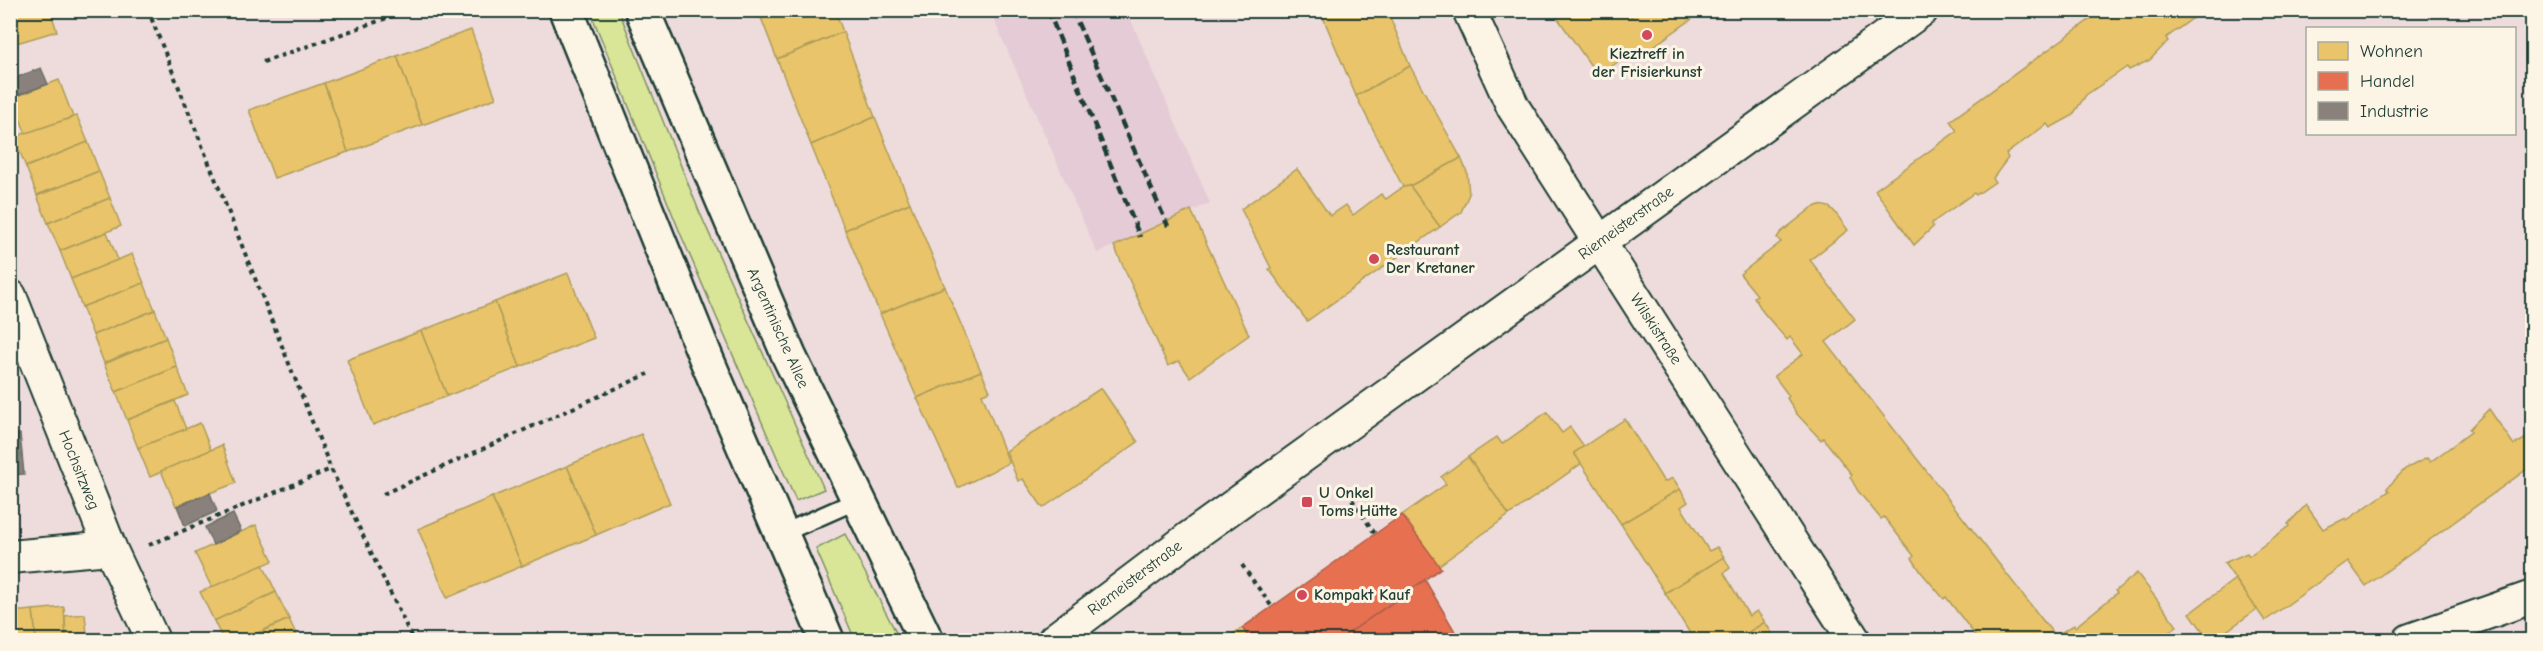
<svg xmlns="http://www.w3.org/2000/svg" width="2543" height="651" font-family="'Comic Neue',sans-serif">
<rect width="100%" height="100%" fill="#eedcdc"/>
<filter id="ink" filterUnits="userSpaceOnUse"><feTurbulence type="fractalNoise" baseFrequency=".0167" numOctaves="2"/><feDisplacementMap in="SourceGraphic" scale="12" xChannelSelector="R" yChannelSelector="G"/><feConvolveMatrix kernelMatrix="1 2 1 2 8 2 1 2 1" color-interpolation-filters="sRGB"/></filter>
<g filter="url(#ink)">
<!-- built -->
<path fill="#e4cbd6" d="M 990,11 L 1127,11 L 1210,203 L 1097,253 Z"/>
<!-- green -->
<g fill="#d9e597" stroke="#7c9166" stroke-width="1.5">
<path d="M 590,11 L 619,11 L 699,211 L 824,489 L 796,501 L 681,235 Z"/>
<path d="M 845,534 L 900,640 L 855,640 L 816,549 Z"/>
</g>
<!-- homes -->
<g fill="#e9c46a" stroke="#ac9c5a" stroke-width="1.5">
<path d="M 10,10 L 50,10 L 57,31 L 10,45 Z"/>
<path d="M 758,10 L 835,10 L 843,32 L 777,59 Z"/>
<path d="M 1320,10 L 1387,10 L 1410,66 L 1356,96 Z"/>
<path d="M 1552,10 L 1627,10 L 1631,17 L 1639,10 L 1686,10 L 1692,19 L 1644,53 L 1639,47 L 1598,76 Z"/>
<path d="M 2103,10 L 2204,10 L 2166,38 L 2168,41 L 2150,60 L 2129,70 L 2127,67 L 2086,95 L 2072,116 L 2050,128 L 2047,124 L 2006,154 L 2008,158 L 1993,178 L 1995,182 L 1976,195 L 1974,193 L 1932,223 L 1933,227 L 1914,245 L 1875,190 L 1957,131 L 1950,121 Z"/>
<path d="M 471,30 L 496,98 L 422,125 L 397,56 Z"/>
<path d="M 843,32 L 875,117 L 811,145 L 777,59 Z"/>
<path d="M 397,56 L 422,125 L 348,152 L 324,83 Z"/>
<path d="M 1410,66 L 1461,158 L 1410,186 L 1403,187 L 1356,96 Z"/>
<path d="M 59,80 L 73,117 L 26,134 L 12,98 Z"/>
<path d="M 324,83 L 348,152 L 274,178 L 249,110 Z"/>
<path d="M 77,116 L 88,142 L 26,167 L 14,137 Z"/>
<path d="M 875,117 L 910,203 L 845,230 L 811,145 Z"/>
<path d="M 88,142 L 99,171 L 37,195 L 26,167 Z"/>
<path d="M 1461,158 L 1467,172 L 1469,194 L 1461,212 L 1440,227 L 1410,186 Z"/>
<path d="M 1297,169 L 1330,216 L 1346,205 L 1353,215 L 1381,194 L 1386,199 L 1403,187 L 1410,186 L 1440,227 L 1307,321 L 1269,269 L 1271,268 L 1241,209 Z"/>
<path d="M 99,171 L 110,198 L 48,223 L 37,196 Z"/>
<path d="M 110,198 L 121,226 L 60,251 L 48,223 Z"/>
<path d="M 910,203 L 945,287 L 880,314 L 845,230 Z"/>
<path d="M 1819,205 L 1829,207 L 1834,211 L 1848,230 L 1810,260 L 1855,319 L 1826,342 L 2055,636 L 2074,625 L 2075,627 L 2117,593 L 2115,591 L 2137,573 L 2177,626 L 2158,640 L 1976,640 L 1973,637 L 1975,635 L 1946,597 L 1944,599 L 1921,572 L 1912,558 L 1914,556 L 1884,517 L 1881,519 L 1858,491 L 1850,477 L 1852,475 L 1823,438 L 1821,440 L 1796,413 L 1787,398 L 1789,396 L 1774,376 L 1803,354 L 1790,337 L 1787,340 L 1763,312 L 1754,297 L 1757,295 L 1740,274 L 1781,242 L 1777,238 L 1780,233 L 1812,208 Z"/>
<path d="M 1191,210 L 1249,335 L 1190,377 L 1179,361 L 1168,366 L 1114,246 Z"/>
<path d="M 107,232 L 118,260 L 71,279 L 60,251 Z"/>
<path d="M 132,254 L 144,283 L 82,307 L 71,279 Z"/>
<path d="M 568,273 L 594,338 L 520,367 L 495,302 Z"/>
<path d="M 144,283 L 155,310 L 93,335 L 82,307 Z"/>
<path d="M 945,287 L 981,371 L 917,398 L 880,314 Z"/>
<path d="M 495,302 L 520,367 L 447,396 L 421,331 Z"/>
<path d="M 155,310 L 166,338 L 104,363 L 93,335 Z"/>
<path d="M 421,331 L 447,396 L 373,425 L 347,360 Z"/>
<path d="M 166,338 L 177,367 L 116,392 L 104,364 Z"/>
<path d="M 177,367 L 188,395 L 127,420 L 116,392 Z"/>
<path d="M 981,371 L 990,391 L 982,394 L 1009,463 L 958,488 L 917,398 Z"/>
<path d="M 1101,388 L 1138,442 L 1043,508 L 1023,479 L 1018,481 L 1006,451 Z"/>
<path d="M 175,401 L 186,429 L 138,448 L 127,420 Z"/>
<path d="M 2489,409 L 2514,445 L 2532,435 L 2532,471 L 2530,467 L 2366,586 L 2348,561 L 2265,621 L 2224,563 L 2247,553 L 2249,556 L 2289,526 L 2288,524 L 2306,505 L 2323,529 L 2346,518 L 2347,520 L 2389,491 L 2387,488 L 2405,469 L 2427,458 L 2430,462 L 2471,432 L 2469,429 Z"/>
<path d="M 1547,412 L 1562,433 L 1570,427 L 1584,446 L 1574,453 L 1582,463 L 1509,515 L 1468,457 L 1497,437 L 1502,444 Z"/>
<path d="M 1625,419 L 1664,482 L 1673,478 L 1680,489 L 1621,524 L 1574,453 Z"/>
<path d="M 200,423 L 211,450 L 150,477 L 138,448 Z"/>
<path d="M 641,434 L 670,503 L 596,535 L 567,466 Z"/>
<path d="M 222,445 L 236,483 L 176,506 L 161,471 Z"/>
<path d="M 1468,457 L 1509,515 L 1438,566 L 1402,515 L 1446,484 L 1441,477 Z"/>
<path d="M 567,466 L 596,535 L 522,566 L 492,497 Z"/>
<path d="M 1680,489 L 1688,502 L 1681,507 L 1709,551 L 1717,547 L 1724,557 L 1665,593 L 1621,524 Z"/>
<path d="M 492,497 L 522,566 L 447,598 L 418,529 Z"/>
<path d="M 256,525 L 273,561 L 212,588 L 195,553 Z"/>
<path d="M 1724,557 L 1730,568 L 1724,573 L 1749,616 L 1757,611 L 1765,622 L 1736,640 L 1694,640 L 1665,593 Z"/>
<path d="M 263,565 L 276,592 L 214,621 L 200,592 Z"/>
<path d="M 2235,579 L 2257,609 L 2214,640 L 2209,640 L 2190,613 Z"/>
<path d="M 276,592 L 289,619 L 242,640 L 223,640 L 214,621 Z"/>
<path d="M 64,607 L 66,640 L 36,640 L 33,610 Z"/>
<path d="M 33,610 L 36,640 L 10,640 L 10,612 Z"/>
<path d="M 85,614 L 87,634 L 104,633 L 105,640 L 66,640 L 65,616 Z"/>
<path d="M 289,619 L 299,640 L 243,640 Z"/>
<path d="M 1765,622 L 1772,633 L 1765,638 L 1766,640 L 1736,640 Z"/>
<path d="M 1242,628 L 1251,640 L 1223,640 Z"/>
</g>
<!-- shops -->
<g fill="#e76f51" stroke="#ab6048" stroke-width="1.5">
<path d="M 1402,515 L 1441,568 L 1339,640 L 1251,640 L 1242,628 Z"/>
<path d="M 1425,580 L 1460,640 L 1339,640 L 1412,589 Z"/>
</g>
<!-- industry -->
<g fill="#8a817c" stroke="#6a6d66" stroke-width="1.5">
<path d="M 41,68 L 48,84 L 13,97 L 10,80 Z"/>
<path d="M 20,434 L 24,474 L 10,475 L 10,435 Z"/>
<path d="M 210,493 L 217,511 L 185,526 L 177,506 Z"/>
<path d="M 233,514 L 241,531 L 213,545 L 205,527 Z"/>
</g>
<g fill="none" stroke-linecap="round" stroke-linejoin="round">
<!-- service casing -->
<g stroke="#1f3d34" stroke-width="21">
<path id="service" d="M 781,534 L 858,500"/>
</g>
<!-- minor casing -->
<g stroke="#1f3d34" stroke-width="36">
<g id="minor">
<path d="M 1469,10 L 1513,107 L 1854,640"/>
<path d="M 10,296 L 110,548 L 153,640"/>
<path d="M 1331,436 L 1922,10"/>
<path d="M 10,557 L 110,548"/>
<path d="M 1054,640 L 1189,538"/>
<path d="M 2410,640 L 2532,597"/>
</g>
</g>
<!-- secondary casing -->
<g stroke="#1f3d34" stroke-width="38">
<g id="secondary">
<path d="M 566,10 L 706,358 L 827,640"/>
<path d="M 642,10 L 789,356 L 926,640"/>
</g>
</g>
<!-- path -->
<g stroke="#1f3d34" stroke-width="4" stroke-dasharray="4.5 4.5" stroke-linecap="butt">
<path d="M 148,10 L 331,469 L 413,640"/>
<path d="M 263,62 L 410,10"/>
<path d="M 1347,492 L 1375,534"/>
<path d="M 383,494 L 648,374"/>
<path d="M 149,545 L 331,469"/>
<path d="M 1242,565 L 1272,607"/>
</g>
<!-- service -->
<use href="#service" stroke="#fcf5e5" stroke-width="16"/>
<!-- minor -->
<use href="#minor" stroke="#fcf5e5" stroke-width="32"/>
<!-- secondary -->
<use href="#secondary" stroke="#fcf5e5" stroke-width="33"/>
<!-- rail -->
<g stroke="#1f3d34" stroke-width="4.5" stroke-dasharray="9 4.5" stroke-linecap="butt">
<path d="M 1048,10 L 1140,237"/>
<path d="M 1072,10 L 1168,226"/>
</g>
<!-- minor-bridge casing -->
<g stroke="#1f3d34" stroke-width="36" stroke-linecap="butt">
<path id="minor-bridge" d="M 1189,538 L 1331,436"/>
</g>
<!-- minor-bridge -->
<use href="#minor-bridge" stroke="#fcf5e5" stroke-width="32"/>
</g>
</g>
<!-- markers -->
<g fill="#d1495b" stroke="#fcf5e5" stroke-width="2">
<circle cx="1647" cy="35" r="6"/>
<circle cx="1374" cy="259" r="6"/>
<rect x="1301" y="496" width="12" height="12" rx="3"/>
<circle cx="1302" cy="595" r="6"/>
</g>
<g text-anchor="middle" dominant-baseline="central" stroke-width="6" stroke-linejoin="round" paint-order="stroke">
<!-- poi labels -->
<g font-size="16" font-weight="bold" fill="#1f3d34" stroke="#fcf5e5" text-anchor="start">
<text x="1647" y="54" text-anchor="middle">Kieztreff in<tspan x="1647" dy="18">der Frisierkunst</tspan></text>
<text x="1386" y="250">Restaurant<tspan x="1386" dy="18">Der Kretaner</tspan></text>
<text x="1319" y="493">U Onkel<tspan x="1319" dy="18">Toms Hütte</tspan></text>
<text x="1314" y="595">Kompakt Kauf</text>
</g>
<!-- street labels -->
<g font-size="16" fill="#1f3d34" stroke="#fcf5e5">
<text transform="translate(1626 223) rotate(-36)">Riemeisterstraße</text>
<text transform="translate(778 328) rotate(66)">Argentinische Allee</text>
<text transform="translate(1656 329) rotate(57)">Wilskistraße</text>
<text transform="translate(79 470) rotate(68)">Hochsitzweg</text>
<text transform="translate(1135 578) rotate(-37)">Riemeisterstraße</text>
</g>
</g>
<!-- margin -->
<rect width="2543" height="651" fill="none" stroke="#fcf5e5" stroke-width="36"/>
<rect x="18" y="18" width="2507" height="615" fill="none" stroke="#1f3d34" stroke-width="2" filter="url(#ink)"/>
<!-- legend -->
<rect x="2306" y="27" width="210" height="108" fill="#fcf5e5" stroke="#a4ab9e" stroke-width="1.5"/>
<rect x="2318" y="42" width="30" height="18" fill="#e9c46a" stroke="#a4ab9e" stroke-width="1.5"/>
<text x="2360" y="57" font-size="18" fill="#1f3d34">Wohnen</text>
<rect x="2318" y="72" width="30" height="18" fill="#e76f51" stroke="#a4ab9e" stroke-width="1.5"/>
<text x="2360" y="87" font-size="18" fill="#1f3d34">Handel</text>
<rect x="2318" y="102" width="30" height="18" fill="#8a817c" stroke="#a4ab9e" stroke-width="1.5"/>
<text x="2360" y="117" font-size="18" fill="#1f3d34">Industrie</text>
</svg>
